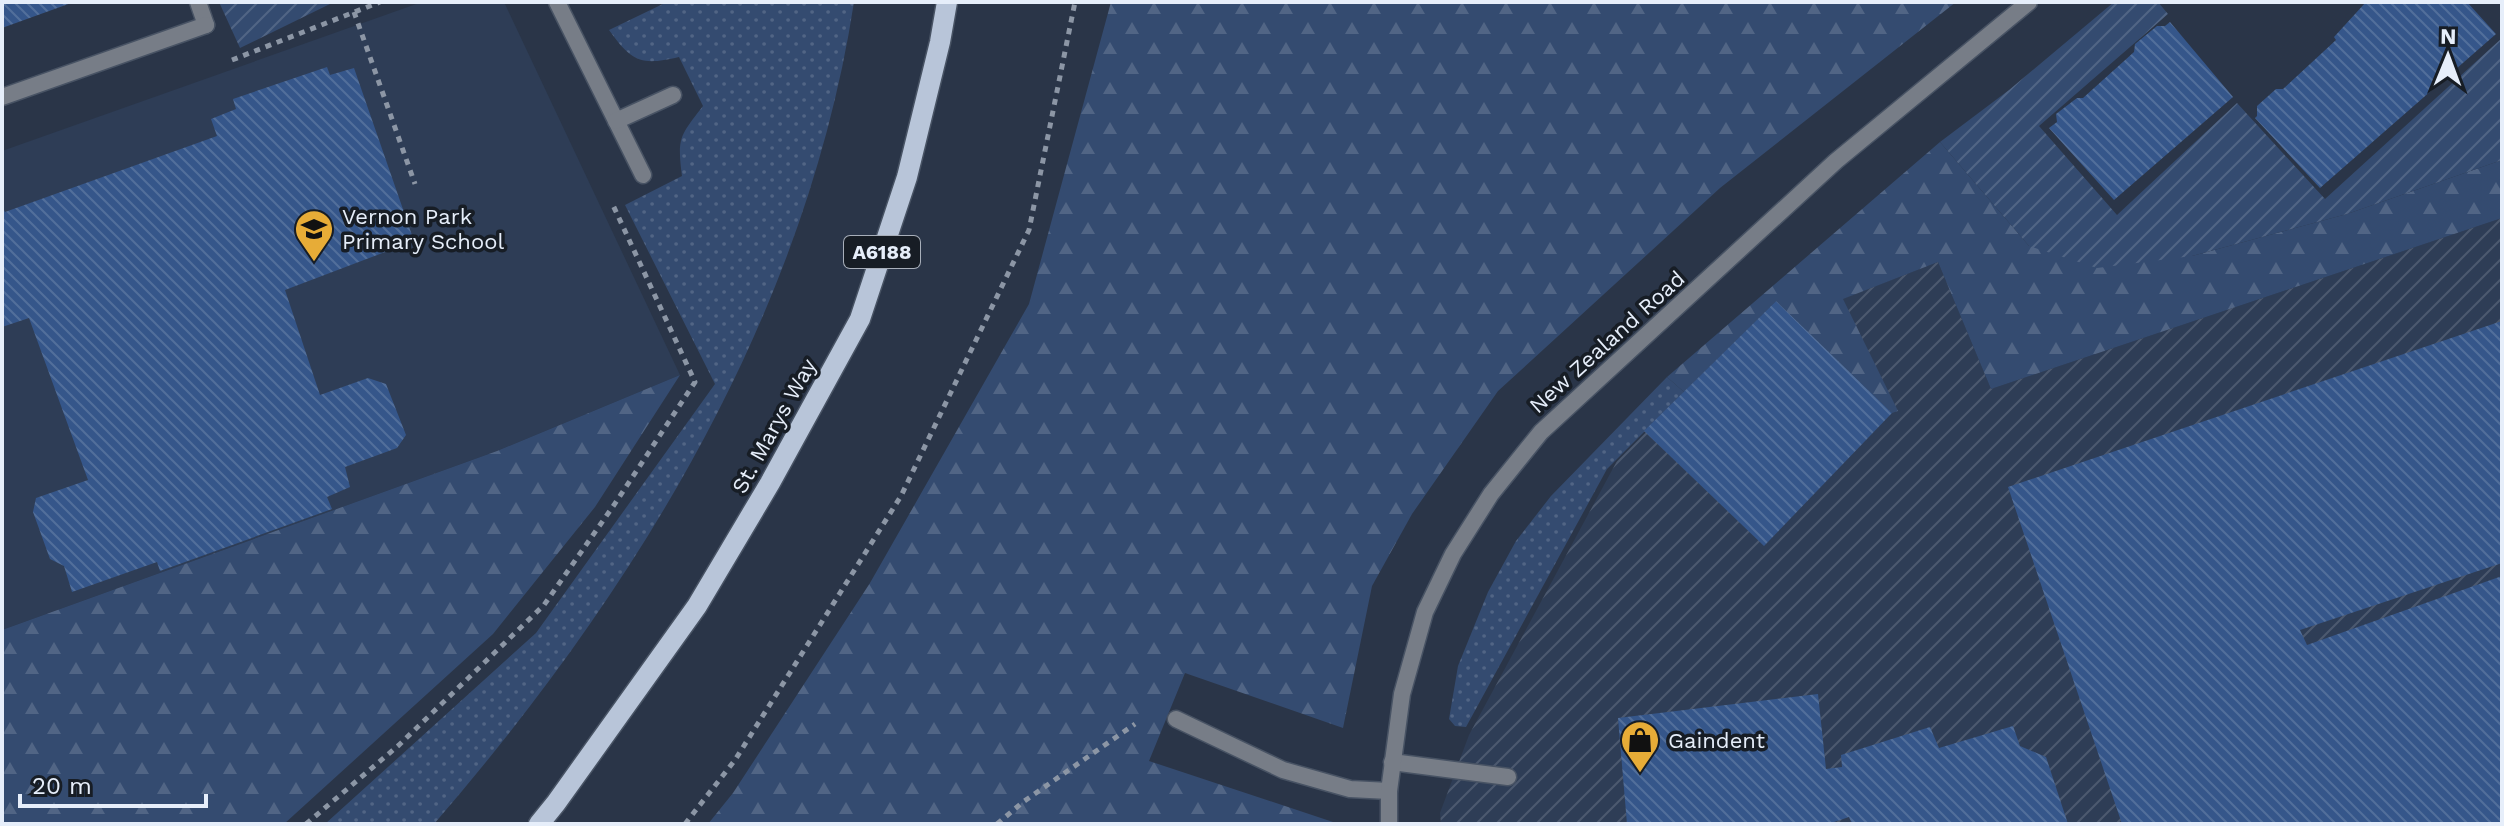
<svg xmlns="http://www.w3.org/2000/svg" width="2504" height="826" font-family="'Work Sans',sans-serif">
<defs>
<pattern id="industrial-furrows" width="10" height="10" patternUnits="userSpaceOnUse" patternTransform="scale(2)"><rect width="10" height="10" fill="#2e3d56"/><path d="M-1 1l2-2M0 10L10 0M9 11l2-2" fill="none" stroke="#4c596f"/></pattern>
<pattern id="grass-dots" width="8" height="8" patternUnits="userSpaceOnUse" patternTransform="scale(2)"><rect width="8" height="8" fill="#344b70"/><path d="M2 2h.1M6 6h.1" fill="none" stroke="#516585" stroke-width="1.8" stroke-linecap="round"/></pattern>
<pattern id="forest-firs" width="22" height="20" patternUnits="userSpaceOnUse" patternTransform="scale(2)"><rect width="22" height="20" fill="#344b70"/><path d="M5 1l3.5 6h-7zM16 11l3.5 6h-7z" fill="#516585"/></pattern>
<pattern id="garden-furrows" width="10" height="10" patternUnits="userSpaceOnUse" patternTransform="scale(2)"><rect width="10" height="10" fill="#344b70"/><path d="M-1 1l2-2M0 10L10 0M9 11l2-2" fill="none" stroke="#516585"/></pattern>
<pattern id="building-back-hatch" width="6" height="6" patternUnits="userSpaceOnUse" patternTransform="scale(2)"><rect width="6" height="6" fill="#35568a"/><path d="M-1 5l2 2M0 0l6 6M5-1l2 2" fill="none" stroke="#526f9b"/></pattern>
</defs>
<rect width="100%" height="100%" fill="#2a3548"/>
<!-- built -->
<path fill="#2e3d56" d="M 422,2 L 504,2 L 680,375 L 497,451 L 2,630 L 2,151 Z"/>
<!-- industrial -->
<path fill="url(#industrial-furrows)" d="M 2502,218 L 2502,824 L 1441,824 L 1440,813 L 1469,735 L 1617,461 L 1776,301 L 1897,410 L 1842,299 L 1938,262 L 1991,389 Z"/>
<!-- grass -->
<g fill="url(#grass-dots)">
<path d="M 667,2 L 854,2 C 806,314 637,589 434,824 L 325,824 L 536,633 L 715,384 L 625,205 L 682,176 C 677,137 680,136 703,106 L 679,57 C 641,66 632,62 609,30 Z"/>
<path d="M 1667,377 L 1684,392 L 1607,469 L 1466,727 L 1455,726 L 1449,719 L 1458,666 L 1488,592 L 1516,541 L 1551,496 Z"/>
</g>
<!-- forest -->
<g fill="url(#forest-firs)">
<path d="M 1111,2 L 1956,2 L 1720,188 L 1498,391 L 1412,514 L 1372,586 L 1343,728 L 1185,673 L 1149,761 L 1333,822 L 1333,824 L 708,824 L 733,793 L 870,583 L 1029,304 Z"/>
<path d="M 1940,142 L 2029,246 L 2192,256 L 2347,214 L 2502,160 L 2502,218 L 1991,389 L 1938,262 L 1843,299 L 1898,411 L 1892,413 L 1776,301 L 1684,392 L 1667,377 Z"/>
<path d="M 680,375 L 595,507 L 493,634 L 284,824 L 2,824 L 2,630 L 497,451 Z"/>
</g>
<!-- garden -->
<g fill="url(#garden-furrows)">
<path d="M 219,2 L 332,2 L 332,3 L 240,48 Z"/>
<path d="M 2114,2 L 2158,2 L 2168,14 L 2039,126 L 2117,215 L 2237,103 L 2325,199 L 2502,38 L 2502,160 L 2347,214 L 2192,256 L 2097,268 L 2029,246 L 1940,142 L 2009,90 Z"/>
</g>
<!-- building -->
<g fill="url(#building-back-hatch)">
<path d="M 2,2 L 74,2 L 2,28 Z"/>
<path d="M 2366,2 L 2467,2 L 2496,34 L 2320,188 L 2255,118 L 2257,116 L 2257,106 L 2276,89 L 2283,89 L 2336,40 L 2334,37 Z"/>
<path d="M 2170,22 L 2233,97 L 2114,200 L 2049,128 L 2057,122 L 2056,114 L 2077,98 L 2083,98 L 2134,52 L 2135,44 L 2157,26 L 2165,26 Z"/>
<path d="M 327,67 L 330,75 L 354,68 L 414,241 L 285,290 L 320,395 L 368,378 L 386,384 L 406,435 L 397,448 L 345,467 L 350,487 L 327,497 L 332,509 L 160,571 L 157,562 L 72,592 L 64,566 L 50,559 L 33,512 L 36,498 L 88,480 L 29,318 L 2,327 L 2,206 L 5,212 L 217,136 L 211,119 L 236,109 L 233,99 Z"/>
<path d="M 1776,301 L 1892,413 L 1764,546 L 1644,431 Z"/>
<path d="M 2502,321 L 2502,563 L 2300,630 L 2307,645 L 2502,576 L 2502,824 L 2122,824 L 2008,487 Z"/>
<path d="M 1818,694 L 1826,769 L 1842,767 L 1841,755 L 1930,727 L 1939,748 L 2013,726 L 2020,746 L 2046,757 L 2068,824 L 1852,824 L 1849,817 L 1828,824 L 1627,824 L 1618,718 Z"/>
</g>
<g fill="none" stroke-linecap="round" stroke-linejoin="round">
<!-- service casing -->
<g stroke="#485364" stroke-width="19">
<g id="service">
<path d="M 198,2 L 206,25"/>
<path d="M 1176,719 L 1283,770 L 1350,789 L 1389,791"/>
<path d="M 1392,762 L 1508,777"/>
</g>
</g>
<!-- minor casing -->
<g stroke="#485364" stroke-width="19">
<g id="minor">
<path d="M 557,2 L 643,175"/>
<path d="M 2,97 L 206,25"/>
<path d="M 616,121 L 673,95"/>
<path d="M 1389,824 L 1389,791 L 1402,694 L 1425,612 L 1453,554 L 1491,494 L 1541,432 L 1836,161 L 2029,2"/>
</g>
</g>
<!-- primary casing -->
<g stroke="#485364" stroke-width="23">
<path id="primary" d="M 539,824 L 556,803 L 697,606 L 770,483 L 860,319 L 907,177 L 940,42 L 947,2"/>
</g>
<!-- path -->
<g stroke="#8c96a5" stroke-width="5" stroke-dasharray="6 6" stroke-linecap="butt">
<path d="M 354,12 L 415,184"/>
<path d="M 232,60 L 380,2"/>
<path d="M 306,824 L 399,745 L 544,605 L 614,505 L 695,382 L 612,203"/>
<path d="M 685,824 L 735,760 L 901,496 L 1029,230 L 1075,2"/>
<path d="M 997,824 L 1023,802 L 1135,724"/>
</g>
<!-- service -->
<use href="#service" stroke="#777d87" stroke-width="16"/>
<!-- minor -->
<use href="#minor" stroke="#777d87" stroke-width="16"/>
<!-- primary -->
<use href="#primary" stroke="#b8c5d9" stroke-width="20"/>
</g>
<!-- icons -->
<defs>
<g id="school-pin" transform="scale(2)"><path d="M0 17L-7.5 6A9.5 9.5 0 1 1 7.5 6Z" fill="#e7ac37" stroke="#171d25"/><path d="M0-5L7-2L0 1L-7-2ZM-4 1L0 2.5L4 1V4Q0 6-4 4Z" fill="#111"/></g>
<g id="shop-pin" transform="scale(2)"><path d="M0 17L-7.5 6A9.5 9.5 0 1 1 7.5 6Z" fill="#e7ac37" stroke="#171d25"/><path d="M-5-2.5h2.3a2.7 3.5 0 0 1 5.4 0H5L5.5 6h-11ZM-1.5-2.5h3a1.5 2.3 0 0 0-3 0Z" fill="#111"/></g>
</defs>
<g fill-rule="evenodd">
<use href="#school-pin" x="314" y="229"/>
<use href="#shop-pin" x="1640" y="740"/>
</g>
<g text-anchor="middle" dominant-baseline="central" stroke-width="7" stroke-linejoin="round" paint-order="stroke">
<!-- shield labels -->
<rect fill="#171d25" stroke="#a8afba" stroke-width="2" x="844" y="236" width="76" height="32" rx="6"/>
<g font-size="20" font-weight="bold" fill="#e6eefa">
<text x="882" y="252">A6188</text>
</g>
<!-- poi labels -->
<g font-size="22" fill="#e6eefa" stroke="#171d25" text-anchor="start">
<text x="342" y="216">Vernon Park<tspan x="342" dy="25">Primary School</tspan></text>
<text x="1668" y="740">Gaindent</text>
</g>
<!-- street labels -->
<g font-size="22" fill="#e6eefa" stroke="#171d25">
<text transform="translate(1607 342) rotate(-42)">New Zealand Road</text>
<text transform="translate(774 426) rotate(-61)">St. Marys Way</text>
</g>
</g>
<!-- border -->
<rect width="2504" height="826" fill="none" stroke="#e6eefa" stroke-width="8"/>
<!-- north arrow -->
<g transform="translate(2448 56) rotate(1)" stroke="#171d25" stroke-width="6" paint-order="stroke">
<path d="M0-6L14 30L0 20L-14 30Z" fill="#e6eefa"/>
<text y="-12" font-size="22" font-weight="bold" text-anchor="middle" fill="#e6eefa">N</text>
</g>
<!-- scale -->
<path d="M20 794v12h186v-12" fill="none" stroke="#e6eefa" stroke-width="4"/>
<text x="32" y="794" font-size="24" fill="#e6eefa" stroke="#171d25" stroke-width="6" paint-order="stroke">20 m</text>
</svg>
